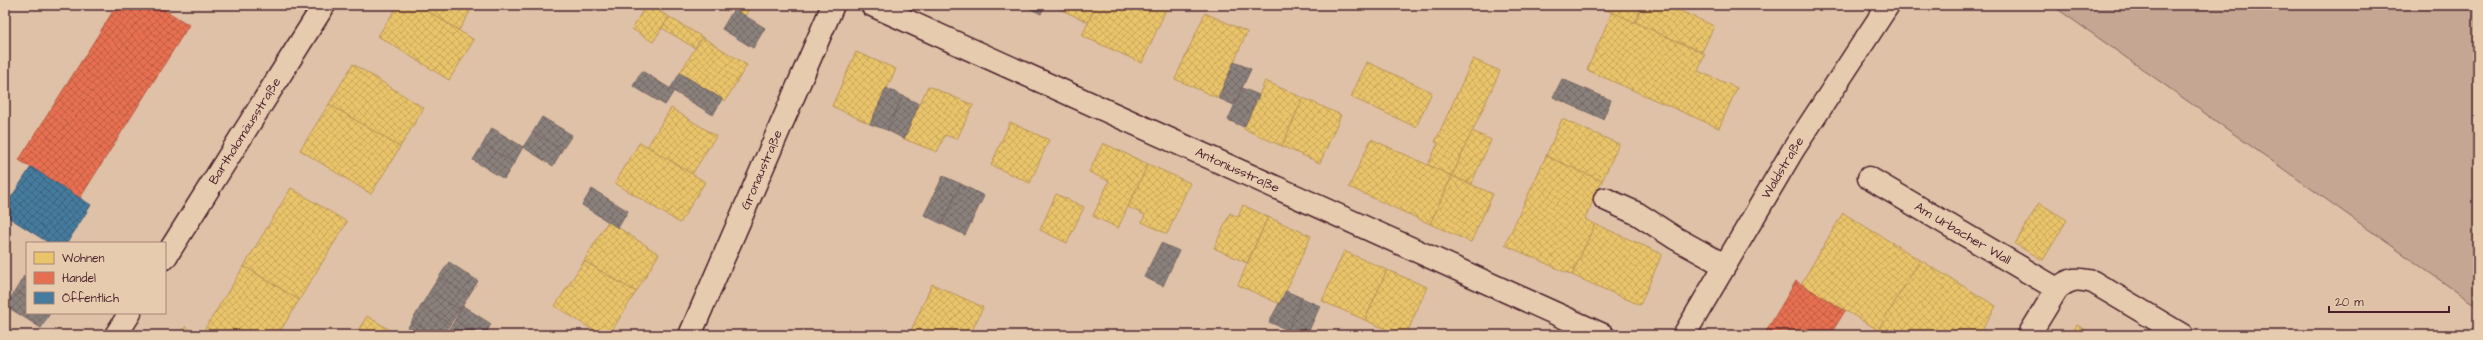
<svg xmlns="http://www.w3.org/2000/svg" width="2483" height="340" font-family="'Architects Daughter',sans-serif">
<defs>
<pattern id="homes-cross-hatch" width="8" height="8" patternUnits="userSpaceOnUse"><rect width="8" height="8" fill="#e9c46a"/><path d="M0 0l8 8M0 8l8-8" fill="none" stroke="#c9a85c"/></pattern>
<pattern id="shops-cross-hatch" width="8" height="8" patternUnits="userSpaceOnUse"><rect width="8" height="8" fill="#e76f51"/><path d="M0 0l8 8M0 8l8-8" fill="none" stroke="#bd5b43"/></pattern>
<pattern id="public-cross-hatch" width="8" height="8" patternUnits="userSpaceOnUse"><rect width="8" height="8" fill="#457b9d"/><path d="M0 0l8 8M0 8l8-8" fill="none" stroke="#3c6480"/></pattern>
<pattern id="industry-cross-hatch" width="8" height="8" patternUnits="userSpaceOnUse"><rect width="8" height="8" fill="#8a817c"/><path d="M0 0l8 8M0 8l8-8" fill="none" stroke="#736966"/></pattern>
</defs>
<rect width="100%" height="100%" fill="#dec1a6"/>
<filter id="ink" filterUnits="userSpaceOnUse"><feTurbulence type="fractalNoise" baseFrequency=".025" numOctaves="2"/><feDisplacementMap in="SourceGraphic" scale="8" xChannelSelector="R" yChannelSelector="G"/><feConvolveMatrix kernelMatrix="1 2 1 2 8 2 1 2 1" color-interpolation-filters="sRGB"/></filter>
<g filter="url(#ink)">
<!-- park -->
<path fill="#c5a692" stroke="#88625e" d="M 2052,5 L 2478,5 L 2478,307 Z"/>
<!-- homes -->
<g fill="url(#homes-cross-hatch)" stroke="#b99257">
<path d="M 398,5 L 418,5 L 474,40 L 449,80 L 378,36 Z"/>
<path d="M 418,5 L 474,5 L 459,30 Z"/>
<path d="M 646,5 L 650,5 L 669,17 L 653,42 L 632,29 Z"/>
<path d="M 728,5 L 751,5 L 745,16 Z"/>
<path d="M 1051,5 L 1096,5 L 1088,22 Z"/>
<path d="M 1096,5 L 1168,5 L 1142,63 L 1082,36 Z"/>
<path d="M 1596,5 L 1642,5 L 1635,23 Z"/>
<path d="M 1642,5 L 1667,5 L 1714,26 L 1702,52 L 1635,23 Z"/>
<path d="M 1612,12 L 1705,54 L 1698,71 L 1737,88 L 1719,128 L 1587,70 Z"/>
<path d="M 1205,13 L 1247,32 L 1218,98 L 1175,79 Z"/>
<path d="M 669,17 L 702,37 L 695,48 L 662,28 Z"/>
<path d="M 702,37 L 747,65 L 725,101 L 680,73 Z"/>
<path d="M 856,52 L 896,69 L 870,124 L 832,106 Z"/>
<path d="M 1473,59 L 1500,71 L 1452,176 L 1428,165 L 1438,143 L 1435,142 Z"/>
<path d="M 1367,62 L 1432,92 L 1416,127 L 1351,97 Z"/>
<path d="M 353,64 L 424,108 L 400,147 L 329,104 Z"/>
<path d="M 1265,81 L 1303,98 L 1282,146 L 1244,129 Z"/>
<path d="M 928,86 L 973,105 L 957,139 L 945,135 L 937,152 L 904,139 Z"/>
<path d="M 1303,98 L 1341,115 L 1320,163 L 1282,146 Z"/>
<path d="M 329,104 L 400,147 L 371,194 L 300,150 Z"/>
<path d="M 671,108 L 716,136 L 692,174 L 647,147 Z"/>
<path d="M 1562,119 L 1619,144 L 1602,181 L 1546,156 Z"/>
<path d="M 1010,122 L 1049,140 L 1030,183 L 991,165 Z"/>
<path d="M 1472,131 L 1491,140 L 1471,184 L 1452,176 Z"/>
<path d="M 1371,139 L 1452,176 L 1430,224 L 1349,187 Z"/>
<path d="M 640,142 L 705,182 L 680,223 L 615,183 Z"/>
<path d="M 1103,143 L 1148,164 L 1118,228 L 1093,216 L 1109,181 L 1089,172 Z"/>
<path d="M 1546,156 L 1602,181 L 1585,219 L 1595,224 L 1572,275 L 1505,245 Z"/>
<path d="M 1148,164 L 1190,183 L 1167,234 L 1142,222 L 1145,215 L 1128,207 Z"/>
<path d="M 1452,176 L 1493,194 L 1471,242 L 1430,224 Z"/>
<path d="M 291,188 L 347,222 L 299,300 L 244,266 Z"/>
<path d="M 1056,194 L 1084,207 L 1067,243 L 1040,230 Z"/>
<path d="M 2039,203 L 2067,220 L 2043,260 L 2015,244 Z"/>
<path d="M 1243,205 L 1268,217 L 1247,263 L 1214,248 L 1230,213 L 1238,217 Z"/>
<path d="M 1843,213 L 1920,260 L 1878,330 L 1801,284 Z"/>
<path d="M 1268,217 L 1311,236 L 1280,304 L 1238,285 Z"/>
<path d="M 608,221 L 659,254 L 636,292 L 584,261 Z"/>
<path d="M 1595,224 L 1662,254 L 1640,305 L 1572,275 Z"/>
<path d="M 1344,251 L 1387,270 L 1365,320 L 1322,301 Z"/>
<path d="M 1920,260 L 1996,306 L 1979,335 L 1886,335 L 1878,330 Z"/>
<path d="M 584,261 L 636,292 L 609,335 L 601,335 L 555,306 Z"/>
<path d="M 244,266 L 299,300 L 278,335 L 201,335 Z"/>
<path d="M 1387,270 L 1427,287 L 1406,335 L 1399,335 L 1365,320 Z"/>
<path d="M 932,284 L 983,307 L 970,335 L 909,335 Z"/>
<path d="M 367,316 L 398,335 L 355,335 Z"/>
<path d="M 2077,325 L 2093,335 L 2071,335 Z"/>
<path d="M 185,327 L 199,335 L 180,335 Z"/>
</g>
<!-- shops -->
<g fill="url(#shops-cross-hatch)" stroke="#b85746">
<path d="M 117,5 L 157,5 L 189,25 L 80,198 L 19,160 Z"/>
<path d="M 1796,281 L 1845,311 L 1830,335 L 1764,335 Z"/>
</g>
<!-- public -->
<path fill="url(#public-cross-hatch)" stroke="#465f7b" d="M 31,167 L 91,205 L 67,243 L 49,243 L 5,215 L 5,207 Z"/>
<!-- industry -->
<g fill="url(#industry-cross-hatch)" stroke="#776464">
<path d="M 1023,5 L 1045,5 L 1041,14 Z"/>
<path d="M 734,9 L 765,28 L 753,48 L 722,29 Z"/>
<path d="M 1234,62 L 1251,69 L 1234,105 L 1218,98 Z"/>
<path d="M 642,71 L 674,91 L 665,105 L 633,86 Z"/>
<path d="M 680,73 L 722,99 L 713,115 L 670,89 Z"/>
<path d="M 1562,79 L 1611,100 L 1603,119 L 1553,97 Z"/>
<path d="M 886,88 L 903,96 L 887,130 L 870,124 Z"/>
<path d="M 1242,88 L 1259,95 L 1244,127 L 1228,120 Z"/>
<path d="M 903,96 L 919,104 L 904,139 L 887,130 Z"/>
<path d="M 542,117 L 572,135 L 562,150 L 533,132 Z"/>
<path d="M 492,128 L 523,147 L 514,163 L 483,144 Z"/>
<path d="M 533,132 L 562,150 L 553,166 L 523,147 Z"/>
<path d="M 483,144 L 514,163 L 504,179 L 473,160 Z"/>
<path d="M 943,176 L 961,184 L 942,224 L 924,215 Z"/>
<path d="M 961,184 L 984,196 L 965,235 L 942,224 Z"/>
<path d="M 592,189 L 628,211 L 618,228 L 582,205 Z"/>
<path d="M 1161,243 L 1179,251 L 1163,286 L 1144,277 Z"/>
<path d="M 449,262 L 478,281 L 469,295 L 439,277 Z"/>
<path d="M 24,276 L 27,277 L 27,298 L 15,291 Z"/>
<path d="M 439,277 L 469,295 L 460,310 L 430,291 Z"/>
<path d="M 15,291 L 27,298 L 27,313 L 50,313 L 41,328 L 6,306 Z"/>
<path d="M 430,291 L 460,310 L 450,324 L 421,306 Z"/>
<path d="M 1286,291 L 1302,298 L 1288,330 L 1269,322 Z"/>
<path d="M 1302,298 L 1320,306 L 1307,335 L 1299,335 L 1288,330 Z"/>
<path d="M 421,306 L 450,324 L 444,335 L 435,335 L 412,321 Z"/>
<path d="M 463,306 L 491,324 L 485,335 L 479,335 L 455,320 Z"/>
<path d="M 455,320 L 479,335 L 448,335 L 446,334 Z"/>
<path d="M 412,321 L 435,335 L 403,335 Z"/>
</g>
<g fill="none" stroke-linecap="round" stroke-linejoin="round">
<!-- minor casing -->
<g stroke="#4a1f2b" stroke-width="25">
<g id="minor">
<path id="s1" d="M 872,5 L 1603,335"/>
<path id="s2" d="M 1869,178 L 2057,289 L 2029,335"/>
<path d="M 1605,199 L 1638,214 L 1675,238 L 1724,265"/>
<path id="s3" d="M 165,258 L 324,5"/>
<path d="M 2057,289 C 2070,278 2077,278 2093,282 L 2182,335"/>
<path d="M 116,335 L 130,313"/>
<path id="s4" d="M 690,335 L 833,5"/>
</g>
</g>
<!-- major casing -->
<g stroke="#4a1f2b" stroke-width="25">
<g id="major">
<path id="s5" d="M 1684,335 L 1793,150 L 1888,5"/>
</g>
</g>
<!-- minor -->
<use href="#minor" stroke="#e7cbae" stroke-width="22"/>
<!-- major -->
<use href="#major" stroke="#e7cbae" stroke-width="22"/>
</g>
</g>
<g text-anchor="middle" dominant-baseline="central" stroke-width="4" stroke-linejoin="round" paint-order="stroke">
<!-- street labels -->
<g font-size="13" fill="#4a1f2b" stroke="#e7cbae">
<text stroke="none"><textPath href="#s3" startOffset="150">Bartholomäusstraße</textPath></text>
<text stroke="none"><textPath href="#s5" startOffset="194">Waldstraße</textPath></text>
<text stroke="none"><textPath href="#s4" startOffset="180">Gronaustraße</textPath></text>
<text stroke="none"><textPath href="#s1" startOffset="401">Antoniusstraße</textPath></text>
<text stroke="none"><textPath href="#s2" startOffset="109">Am Urbacher Wall</textPath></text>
</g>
</g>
<!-- margin -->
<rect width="2483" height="340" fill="none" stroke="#e7cbae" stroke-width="20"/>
<rect x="10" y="10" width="2463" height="320" fill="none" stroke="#4a1f2b" stroke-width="1.5" filter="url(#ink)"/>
<!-- legend -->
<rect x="26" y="242" width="140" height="72" fill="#e7cbae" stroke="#a8867a"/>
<rect x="34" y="252" width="20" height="12" fill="#e9c46a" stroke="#a8867a"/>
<text x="62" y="262" font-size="12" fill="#4a1f2b">Wohnen</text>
<rect x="34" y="272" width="20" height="12" fill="#e76f51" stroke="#a8867a"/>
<text x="62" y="282" font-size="12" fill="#4a1f2b">Handel</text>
<rect x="34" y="292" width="20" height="12" fill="#457b9d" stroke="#a8867a"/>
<text x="62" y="302" font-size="12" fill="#4a1f2b">Öffentlich</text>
<!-- scale -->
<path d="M2329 306v6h120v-6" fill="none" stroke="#4a1f2b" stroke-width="2"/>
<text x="2335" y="306" font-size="12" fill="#4a1f2b" stroke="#e7cbae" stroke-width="3" paint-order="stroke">20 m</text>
</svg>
